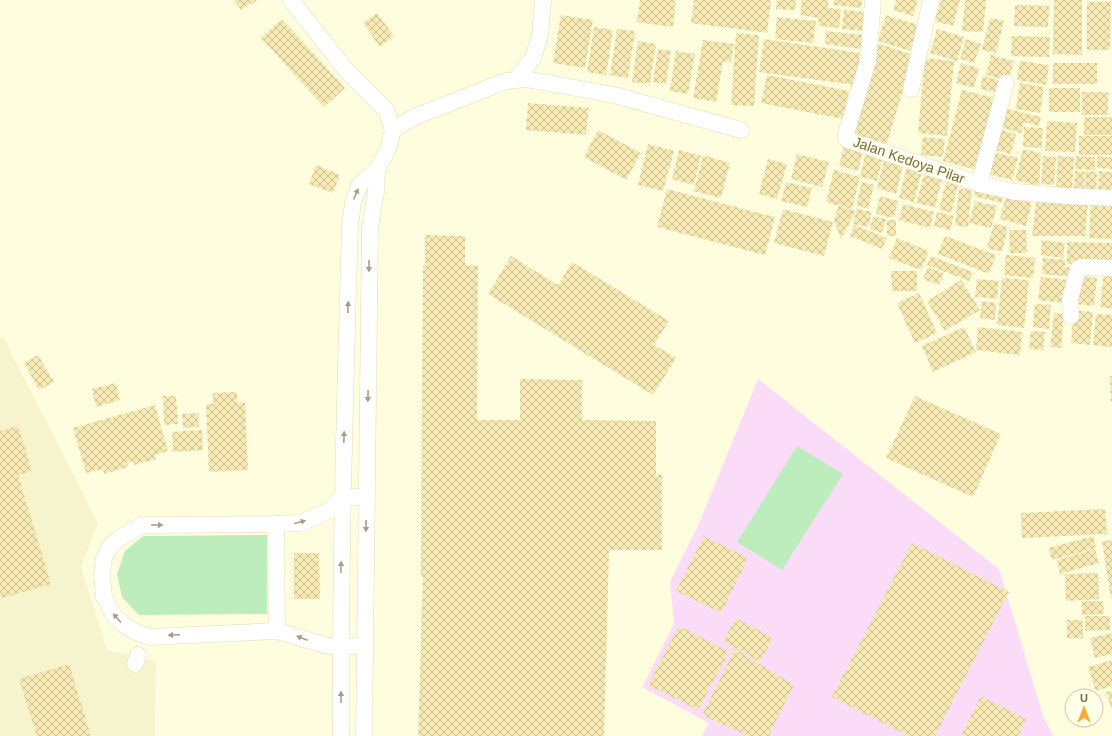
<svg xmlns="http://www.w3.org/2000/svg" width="1112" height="736" font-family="Helvetica,sans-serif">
<defs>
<pattern id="building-cross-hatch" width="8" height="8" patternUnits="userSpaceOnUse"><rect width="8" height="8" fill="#f6e9b4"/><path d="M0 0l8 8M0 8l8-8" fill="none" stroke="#ccc194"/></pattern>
</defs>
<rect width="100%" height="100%" fill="#fefedf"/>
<!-- residential -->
<path fill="#f6f4cd" d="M 3,337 L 98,523 L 81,567 L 107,650 L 156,661 L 155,736 L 0,736 L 0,338 Z"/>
<!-- education -->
<path fill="#fadcf9" d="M 758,379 L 999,569 L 1043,715 L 1053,736 L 704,736 L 702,735 L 709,723 L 642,687 L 674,624 L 670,582 L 698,526 Z"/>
<!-- green -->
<g fill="#bdedbd">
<path d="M 797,446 L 843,474 L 782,570 L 737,542 Z"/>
<path d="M 267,535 L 267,614 L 139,615 L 122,597 L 117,574 L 125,551 L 143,536 Z"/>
</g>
<!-- building -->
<g fill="url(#building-cross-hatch)">
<path d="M 234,0 L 257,0 L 241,10 Z"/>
<path d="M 640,0 L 676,0 L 673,27 L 637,22 Z"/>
<path d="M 694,0 L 771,0 L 767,33 L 691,23 Z"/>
<path d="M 777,0 L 796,0 L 795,10 L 776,9 Z"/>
<path d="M 802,0 L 828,0 L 828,8 L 841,9 L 839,28 L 818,26 L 819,18 L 800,15 Z"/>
<path d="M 834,0 L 862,0 L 861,8 L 833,5 Z"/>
<path d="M 896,0 L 918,0 L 913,16 L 893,10 Z"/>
<path d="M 941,0 L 960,0 L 953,26 L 935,21 Z"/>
<path d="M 965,0 L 986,0 L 983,32 L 962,31 Z"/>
<path d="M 1054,0 L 1082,0 L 1082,55 L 1053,54 Z"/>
<path d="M 1087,2 L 1111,2 L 1110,50 L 1087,50 Z"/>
<path d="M 1015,5 L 1049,6 L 1048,27 L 1014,26 Z"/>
<path d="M 844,10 L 864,12 L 862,31 L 842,29 Z"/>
<path d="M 377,13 L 394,36 L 380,47 L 363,23 Z"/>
<path d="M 561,15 L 593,20 L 585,68 L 553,63 Z"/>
<path d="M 886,15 L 918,25 L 910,51 L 878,41 Z"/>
<path d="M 777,17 L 816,21 L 813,43 L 775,39 Z"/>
<path d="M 990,18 L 1004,21 L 996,53 L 982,50 Z"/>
<path d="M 282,19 L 345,88 L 324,107 L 261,38 Z"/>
<path d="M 594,27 L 613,30 L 606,75 L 587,72 Z"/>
<path d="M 617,29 L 635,31 L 628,78 L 610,75 Z"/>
<path d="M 937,29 L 964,37 L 957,61 L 930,53 Z"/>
<path d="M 826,31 L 863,35 L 861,49 L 825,44 Z"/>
<path d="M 736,33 L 759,35 L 754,106 L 731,105 Z"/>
<path d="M 1012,36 L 1050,37 L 1049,57 L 1011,56 Z"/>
<path d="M 764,39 L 860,53 L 856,85 L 759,72 Z"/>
<path d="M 966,39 L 981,44 L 974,63 L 960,59 Z"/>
<path d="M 703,40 L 734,44 L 731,62 L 723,61 L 716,102 L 693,98 Z"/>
<path d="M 638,41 L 656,44 L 650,84 L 632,82 Z"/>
<path d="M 876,43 L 914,55 L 886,146 L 849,134 Z"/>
<path d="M 658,49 L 671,51 L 666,84 L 653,82 Z"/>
<path d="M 676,51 L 695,54 L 688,94 L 670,91 Z"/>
<path d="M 991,55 L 1014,61 L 1009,81 L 986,75 Z"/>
<path d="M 925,58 L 954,61 L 947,136 L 918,133 Z"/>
<path d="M 1020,61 L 1049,65 L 1046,85 L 1017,80 Z"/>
<path d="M 961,63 L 979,68 L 974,88 L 956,83 Z"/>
<rect x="1053" y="63" width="44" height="21"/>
<path d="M 767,75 L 849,91 L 843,119 L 761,103 Z"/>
<path d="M 983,76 L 1004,82 L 1001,94 L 980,89 Z"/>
<path d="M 1020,83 L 1044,87 L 1040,113 L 1016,109 Z"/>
<rect x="1049" y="88" width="31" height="24"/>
<path d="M 962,90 L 999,99 L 980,171 L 943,161 Z"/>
<rect x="1082" y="92" width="26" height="23"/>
<path d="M 528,103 L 589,108 L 586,135 L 526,130 Z"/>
<path d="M 1000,107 L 1041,117 L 1039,126 L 1024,122 L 1021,133 L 995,126 Z"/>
<rect x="1084" y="117" width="28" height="18"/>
<path d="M 1047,121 L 1077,123 L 1075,152 L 1045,151 Z"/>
<path d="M 1024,127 L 1043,128 L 1042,148 L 1023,147 Z"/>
<path d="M 997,129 L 1016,134 L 1011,154 L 991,149 Z"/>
<path d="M 598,130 L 641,153 L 626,180 L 584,157 Z"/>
<rect x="1079" y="136" width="33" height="19"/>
<path d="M 923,137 L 945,139 L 943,157 L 921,155 Z"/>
<path d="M 845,142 L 864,147 L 858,171 L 839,166 Z"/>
<path d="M 648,144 L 674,151 L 663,191 L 638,185 Z"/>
<path d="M 867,148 L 884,153 L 877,181 L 860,177 Z"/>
<path d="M 1023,149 L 1041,153 L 1039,186 L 1015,180 Z"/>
<path d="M 679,150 L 701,156 L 694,185 L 672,179 Z"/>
<path d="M 993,152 L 1018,158 L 1012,180 L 988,174 Z"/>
<path d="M 797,154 L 829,162 L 822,187 L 791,179 Z"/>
<path d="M 703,155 L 730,163 L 721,198 L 694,191 Z"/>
<path d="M 1043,156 L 1056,157 L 1054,185 L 1041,184 Z"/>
<path d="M 1058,156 L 1074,157 L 1072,191 L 1056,190 Z"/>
<path d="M 1076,156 L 1095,157 L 1095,170 L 1075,169 Z"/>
<path d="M 1097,156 L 1112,157 L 1112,169 L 1097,168 Z"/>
<path d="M 885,157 L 904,162 L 896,194 L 877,188 Z"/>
<path d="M 768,159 L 787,164 L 777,199 L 759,194 Z"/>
<path d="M 316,165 L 340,175 L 333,193 L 309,184 Z"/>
<path d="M 907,167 L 922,171 L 914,202 L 899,198 Z"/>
<path d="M 834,170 L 860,177 L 852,209 L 826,202 Z"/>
<path d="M 1075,171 L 1085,172 L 1084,190 L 1074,189 Z"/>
<path d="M 1086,171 L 1097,172 L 1096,195 L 1085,194 Z"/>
<path d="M 1099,171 L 1112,172 L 1112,194 L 1098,193 Z"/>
<path d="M 924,175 L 942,179 L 935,207 L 916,203 Z"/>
<path d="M 786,182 L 812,188 L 807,207 L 781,201 Z"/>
<path d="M 862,182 L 874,185 L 868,209 L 856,205 Z"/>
<path d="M 946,182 L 958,185 L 951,213 L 939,209 Z"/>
<path d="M 976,187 L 1005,194 L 1002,203 L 974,196 Z"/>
<path d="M 959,188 L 972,190 L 968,227 L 955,225 Z"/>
<path d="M 667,189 L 775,217 L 765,255 L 657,227 Z"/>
<path d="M 1037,195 L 1088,202 L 1085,236 L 1032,236 Z"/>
<path d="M 880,196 L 898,201 L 894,218 L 876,214 Z"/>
<path d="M 1006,196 L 1032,203 L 1026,226 L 1000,219 Z"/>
<path d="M 1091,199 L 1112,200 L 1112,239 L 1089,238 Z"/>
<path d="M 975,201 L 997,206 L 991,228 L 969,223 Z"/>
<path d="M 903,204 L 934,212 L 930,228 L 899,220 Z"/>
<path d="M 838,206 L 856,211 L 841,239 L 834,221 Z"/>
<path d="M 783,209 L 833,222 L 824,256 L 774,243 Z"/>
<path d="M 857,209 L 872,212 L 868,227 L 853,224 Z"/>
<path d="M 937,212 L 954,216 L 950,230 L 934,226 Z"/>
<path d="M 873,216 L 886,219 L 882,233 L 870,229 Z"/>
<rect x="887" y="220" width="9" height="16"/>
<path d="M 994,223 L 1008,227 L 1002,252 L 987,248 Z"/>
<path d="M 854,225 L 887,238 L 882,249 L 850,236 Z"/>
<path d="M 1009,230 L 1026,230 L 1027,253 L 1010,253 Z"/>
<path d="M 425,235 L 465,236 L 465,265 L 478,266 L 477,420 L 520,420 L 520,379 L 582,380 L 582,420 L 656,421 L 656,475 L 662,475 L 662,550 L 609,550 L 604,736 L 418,736 L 423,576 L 421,576 L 423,265 L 425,265 Z"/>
<path d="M 945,236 L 996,255 L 989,274 L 938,254 Z"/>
<path d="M 897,238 L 929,251 L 921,270 L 889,258 Z"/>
<path d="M 1042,240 L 1065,243 L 1063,258 L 1041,255 Z"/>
<path d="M 1067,242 L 1112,243 L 1112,265 L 1067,264 Z"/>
<path d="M 1006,255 L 1035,258 L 1033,278 L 1004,275 Z"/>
<path d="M 511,256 L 558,285 L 572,262 L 669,321 L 654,345 L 676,358 L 653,395 L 488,294 Z"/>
<path d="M 931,256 L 973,272 L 969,281 L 927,265 Z"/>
<path d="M 1043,258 L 1065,260 L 1065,267 L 1074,268 L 1073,277 L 1042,274 Z"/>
<path d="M 928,267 L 944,273 L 939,285 L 923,279 Z"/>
<path d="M 891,271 L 917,271 L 917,291 L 892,291 Z"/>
<path d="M 1104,272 L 1112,273 L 1112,309 L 1100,307 Z"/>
<path d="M 1079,276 L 1097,278 L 1094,306 L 1076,304 Z"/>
<path d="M 1041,277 L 1068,280 L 1065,303 L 1038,300 Z"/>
<path d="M 1002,278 L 1029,280 L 1024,328 L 997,325 Z"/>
<path d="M 977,279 L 999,281 L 997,299 L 975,297 Z"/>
<path d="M 961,280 L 980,310 L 945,331 L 927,301 Z"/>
<path d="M 919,293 L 937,333 L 915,343 L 897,303 Z"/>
<path d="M 982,301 L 996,303 L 995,320 L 980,318 Z"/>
<path d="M 1035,304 L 1051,305 L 1049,329 L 1033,327 Z"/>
<path d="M 1074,310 L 1093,312 L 1090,345 L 1071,343 Z"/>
<path d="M 1054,313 L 1064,314 L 1061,348 L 1050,347 Z"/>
<path d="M 1096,314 L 1112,315 L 1112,347 L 1093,345 Z"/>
<path d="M 964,327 L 976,352 L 933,372 L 922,346 Z"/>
<path d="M 978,327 L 1022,332 L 1020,355 L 976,350 Z"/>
<path d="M 1031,331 L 1045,332 L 1043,350 L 1029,349 Z"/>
<path d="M 38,355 L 54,382 L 39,390 L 24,363 Z"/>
<path d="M 1110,376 L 1112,376 L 1112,402 L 1111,402 Z"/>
<path d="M 116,383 L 120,400 L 96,407 L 92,389 Z"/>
<path d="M 237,392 L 237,403 L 245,403 L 248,470 L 209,472 L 206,404 L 213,404 L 213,393 Z"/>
<path d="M 163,396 L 176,396 L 178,424 L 164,425 Z"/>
<path d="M 915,396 L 1001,434 L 973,497 L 886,458 Z"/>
<path d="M 155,405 L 168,451 L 155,455 L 156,459 L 134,465 L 133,461 L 127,463 L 128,467 L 104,474 L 103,469 L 86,473 L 73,428 Z"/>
<path d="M 198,413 L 199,427 L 183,428 L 182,414 Z"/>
<path d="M 18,426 L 32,471 L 18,475 L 51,584 L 2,598 L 0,592 L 0,431 Z"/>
<path d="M 202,430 L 203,450 L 173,452 L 172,432 Z"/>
<path d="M 1105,509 L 1107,534 L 1022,538 L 1021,513 Z"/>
<path d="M 704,536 L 748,558 L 721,613 L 676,591 Z"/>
<path d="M 1093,536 L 1096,548 L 1052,560 L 1049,548 Z"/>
<path d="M 1112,540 L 1112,598 L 1111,598 L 1102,541 Z"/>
<path d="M 912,543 L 1009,592 L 935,736 L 909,736 L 832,697 Z"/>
<path d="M 1095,549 L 1099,563 L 1060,574 L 1057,560 Z"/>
<path d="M 294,553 L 319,553 L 320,599 L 294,599 Z"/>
<path d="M 1098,573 L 1099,599 L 1066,601 L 1065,574 Z"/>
<path d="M 1082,601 L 1103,601 L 1104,614 L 1082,615 Z"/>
<path d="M 1085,616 L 1110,616 L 1110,630 L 1085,631 Z"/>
<path d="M 736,618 L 773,638 L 760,662 L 723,641 Z"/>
<rect x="1067" y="620" width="16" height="18"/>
<path d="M 679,626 L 729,652 L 698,710 L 648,685 Z"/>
<path d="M 1112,633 L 1112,654 L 1095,658 L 1090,638 Z"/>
<path d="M 735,649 L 794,685 L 769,736 L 748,736 L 702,715 Z"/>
<path d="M 1112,660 L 1112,686 L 1096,691 L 1088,667 Z"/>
<path d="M 69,664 L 91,736 L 37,736 L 19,679 Z"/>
<path d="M 1112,691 L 1112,710 L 1106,692 Z"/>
<path d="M 981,696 L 1026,719 L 1018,736 L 961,736 Z"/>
</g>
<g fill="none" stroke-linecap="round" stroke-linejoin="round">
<!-- street casing -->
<g stroke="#e1dbb7" stroke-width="17">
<g id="street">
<path d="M 291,0 L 346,70 L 386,110 L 393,130 L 388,149 L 377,170 L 360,184 L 353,202 L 350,225 C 345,395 340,566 341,736"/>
<path d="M 873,0 L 868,61 L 846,134 L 846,138 L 848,140 L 979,184 L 1015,192 L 1066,196 L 1112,198"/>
<path d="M 516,79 L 533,58 L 540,35 L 543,0"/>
<path d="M 911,89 L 931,0"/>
<path d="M 393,130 L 412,118 L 506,81 L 526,79 L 614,95 L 741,130"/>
<path d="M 979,184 L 1006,83"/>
<path d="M 1071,316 L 1070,299 L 1078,269 L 1081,267 L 1112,268"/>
<path d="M 276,524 L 277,631"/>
<path d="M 364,646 L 328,646 L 277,631 L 150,637 L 138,633 L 125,626 L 113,614 L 104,597 L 102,575 L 104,558 L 111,545 L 120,538 L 142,525 L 276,524 L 300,523 L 329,511 L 342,497 L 366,497"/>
<path d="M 135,664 L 138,655"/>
<path d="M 364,736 L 370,227 L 376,192 L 377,170"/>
</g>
</g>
<!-- street -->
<use href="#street" stroke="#fff" stroke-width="16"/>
</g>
<!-- one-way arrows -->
<defs><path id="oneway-solid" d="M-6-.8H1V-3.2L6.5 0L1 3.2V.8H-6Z"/></defs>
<g fill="#a79e86">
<use href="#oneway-solid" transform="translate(356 194) rotate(-68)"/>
<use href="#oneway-solid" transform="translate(369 266) rotate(91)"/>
<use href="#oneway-solid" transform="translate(348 307) rotate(-88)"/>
<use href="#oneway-solid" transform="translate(368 396) rotate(91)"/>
<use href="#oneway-solid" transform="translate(344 437) rotate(-88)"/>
<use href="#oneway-solid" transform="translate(300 522) rotate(-14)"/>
<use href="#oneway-solid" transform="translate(157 525)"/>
<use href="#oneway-solid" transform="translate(366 526) rotate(91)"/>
<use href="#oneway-solid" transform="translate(341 567) rotate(-89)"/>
<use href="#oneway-solid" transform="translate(117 618) rotate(-132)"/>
<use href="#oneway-solid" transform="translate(174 635) rotate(177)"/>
<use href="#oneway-solid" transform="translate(302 638) rotate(-159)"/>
<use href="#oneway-solid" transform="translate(341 697) rotate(-90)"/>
</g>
<g text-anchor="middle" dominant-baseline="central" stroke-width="4" stroke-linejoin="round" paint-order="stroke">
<!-- street labels -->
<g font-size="14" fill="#776a45" stroke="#ffffe7">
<text transform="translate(909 160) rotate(19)">Jalan Kedoya Pilar</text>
</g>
</g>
<!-- north arrow -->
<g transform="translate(1084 708)"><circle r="19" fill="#ffffe7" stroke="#c9c3a6"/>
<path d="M0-3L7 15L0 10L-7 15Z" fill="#f4ad39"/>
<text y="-6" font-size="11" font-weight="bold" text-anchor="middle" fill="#776a45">U</text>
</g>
</svg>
